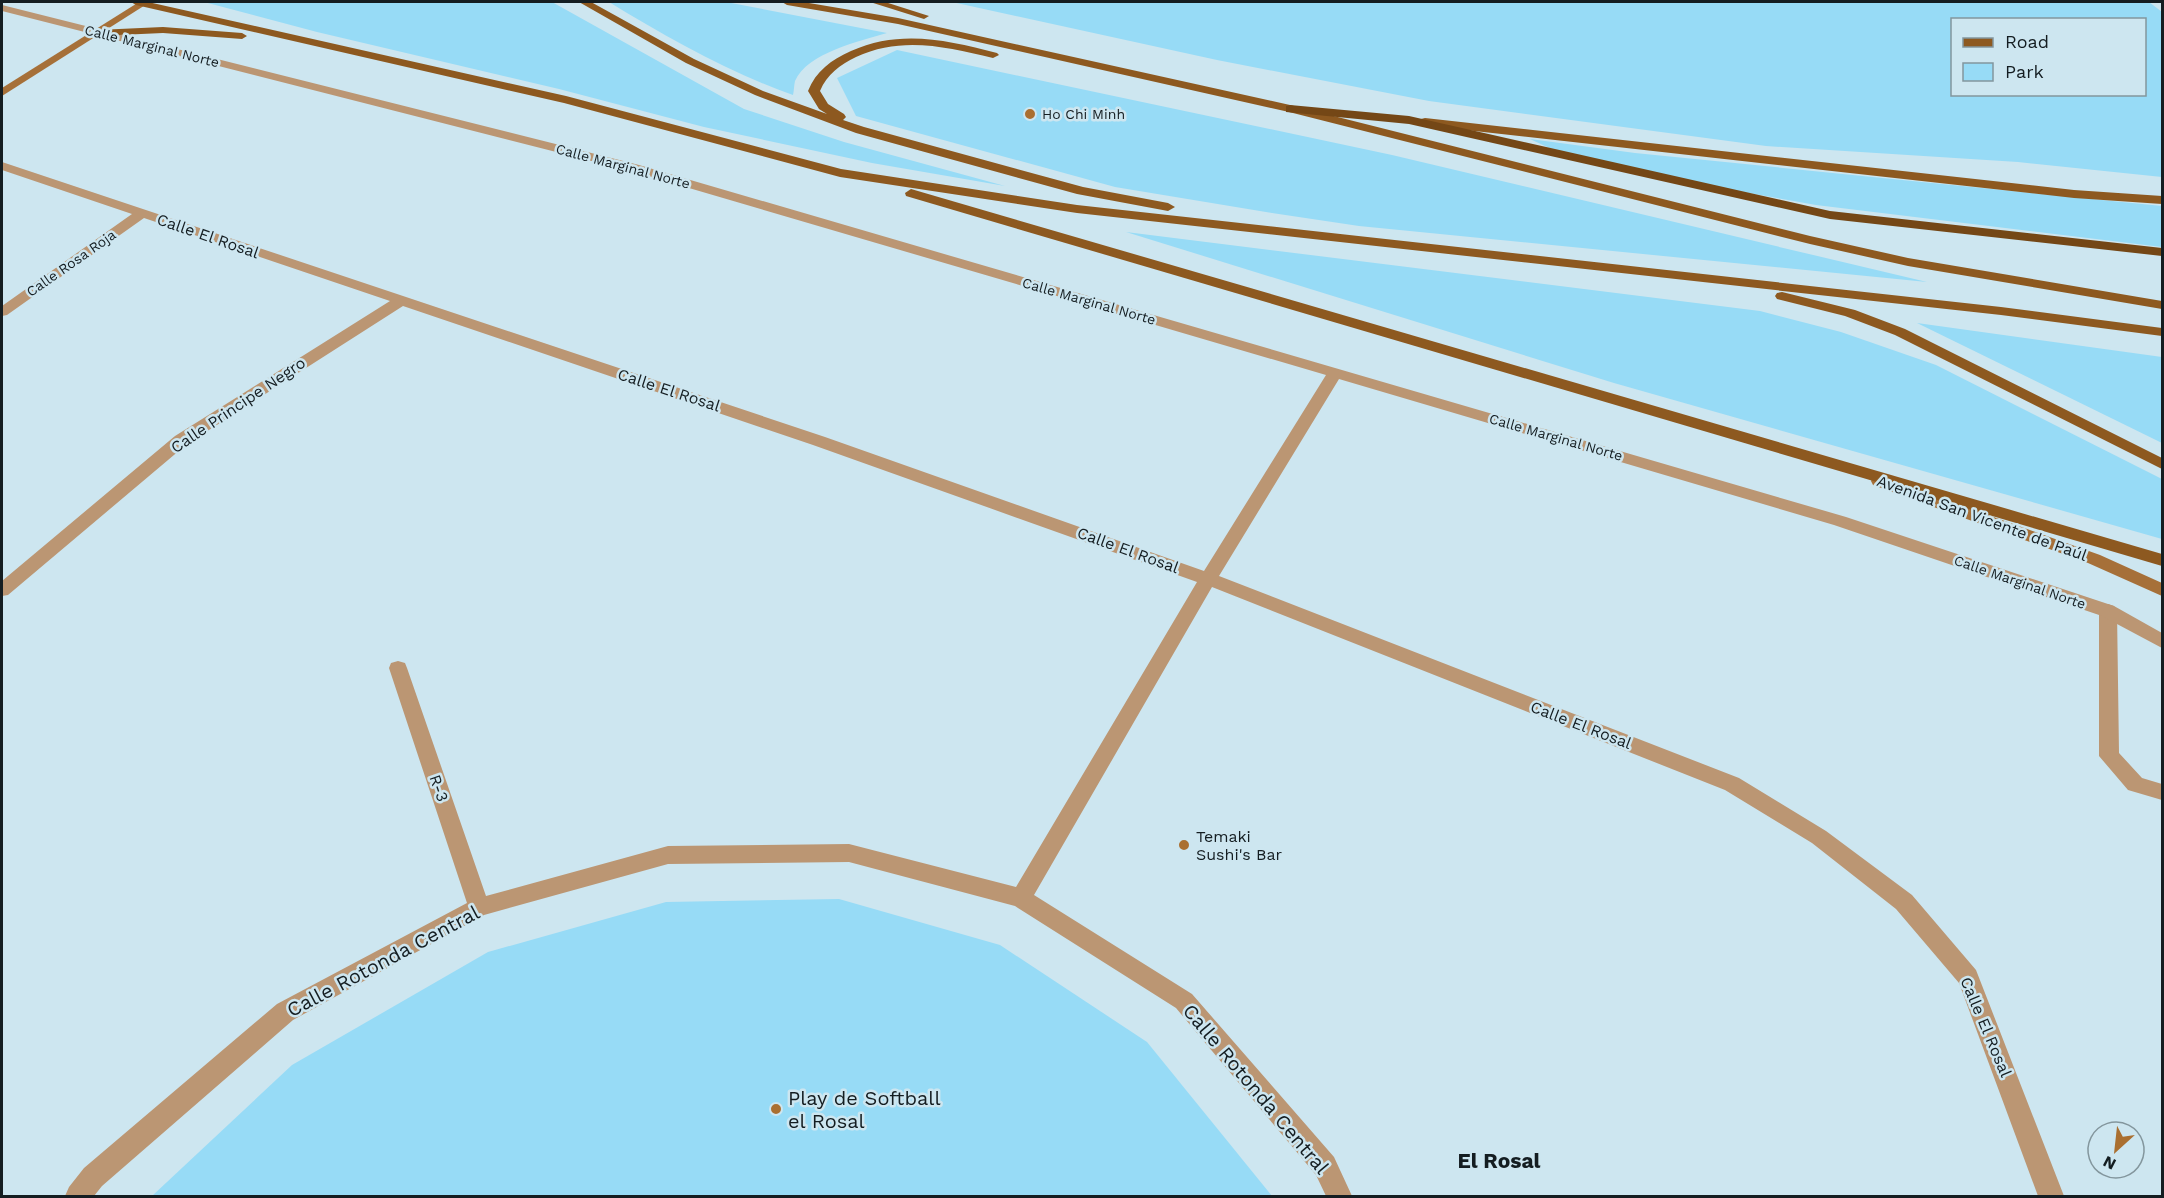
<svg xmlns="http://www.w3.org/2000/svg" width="2164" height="1198" font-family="'Work Sans',sans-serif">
<rect width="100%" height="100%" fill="#cde6f0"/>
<!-- green -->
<g fill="#97dbf6" fill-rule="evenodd">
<path d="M 204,2 L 552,2 L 744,109 L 844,142 L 1005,186 L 872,163 L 704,127 L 559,89 L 317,32 Z"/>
<path d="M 609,2 L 726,2 L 887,33 C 860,41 807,53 795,81 C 794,85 794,91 793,95 C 728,72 668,38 609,2 Z"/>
<path d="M 952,2 L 2149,2 L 2162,12 L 2162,177 L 2018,162 L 1766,146 L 1429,101 L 1217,60 ZM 1952,20 L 2144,20 L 2144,94 L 1952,94 Z"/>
<path d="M 897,50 L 1392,155 L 1927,282 L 1359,226 L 1272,213 L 1115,187 L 856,116 L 837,78 Z"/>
<path d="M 1530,139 L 1635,153 L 2162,206 L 2162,247 L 1816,205 L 1647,175 L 1573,159 Z"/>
<path d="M 1126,232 L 1760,311 L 1841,332 L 1936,365 L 2162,479 L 2162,539 L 1614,383 Z"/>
<path d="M 1917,323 L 2162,357 L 2162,443 Z"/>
<path d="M 839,899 L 1000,945 L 1147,1042 L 1272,1196 L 152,1196 L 292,1065 L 488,952 L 666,902 Z"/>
</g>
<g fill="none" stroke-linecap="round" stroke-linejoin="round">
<!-- lane -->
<path fill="#bb9673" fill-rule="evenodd" d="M 2108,604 L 2114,606 L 2117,611 L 2119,753 L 2142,778 L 2162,784 L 2162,800 L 2128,790 L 2099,756 L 2099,611 L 2102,606 Z"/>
<!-- street -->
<path fill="#bb9673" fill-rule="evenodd" d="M 2,5 L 639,165 L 1846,517 L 2114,606 L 2162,633 L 2162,648 L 2102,616 L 1834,525 L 1339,379 L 1219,576 L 1739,778 L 1826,831 L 1912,895 L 1976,970 L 2064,1196 L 2038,1196 L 1959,983 L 1896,909 L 1812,843 L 1725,790 L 1212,587 L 1034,895 L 1192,994 L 1334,1157 L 1352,1196 L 1326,1196 L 1316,1175 L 1176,1008 L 1015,906 L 849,862 L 668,864 L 484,915 L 293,1020 L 102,1186 L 94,1196 L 65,1196 L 69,1187 L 84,1168 L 277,1004 L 467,903 L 389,668 L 391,663 L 398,661 L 405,663 L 407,668 L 486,896 L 668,846 L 849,844 L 1016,887 L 1197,582 L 813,445 L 403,306 L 187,444 L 8,595 L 2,596 L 2,581 L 175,436 L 390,301 L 144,218 L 7,315 L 2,316 L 2,306 L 132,214 L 2,170 L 2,162 L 825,437 L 1204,571 L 1326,375 L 631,171 L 2,11 Z"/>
<!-- secondary -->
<g fill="#a67039" fill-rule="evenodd">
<path d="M 139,2 L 150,2 L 2,96 L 2,88 Z"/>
<path d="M 1879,476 L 2100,555 L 2162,583 L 2162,596 L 2088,563 L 1873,485 L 1871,481 L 1873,477 Z"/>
</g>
<!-- primary -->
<g fill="#8d5920" fill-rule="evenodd">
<path d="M 131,2 L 148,2 L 566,96 L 841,169 L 1077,205 L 2001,307 L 2162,328 L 2162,336 L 2001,315 L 1077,213 L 840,177 L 564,103 L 136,5 Z"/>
<path d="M 579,2 L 591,2 L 694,59 L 763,91 L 827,114 L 819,109 L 808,91 C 816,71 831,60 851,51 C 900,29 947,40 997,53 L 999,55 L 993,58 C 946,47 902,36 856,57 C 840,65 827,74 820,91 L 828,104 L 844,114 L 846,117 L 843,120 L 864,127 L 1083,187 L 1168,203 L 1175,207 L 1168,211 L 1077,194 L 856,133 L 755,95 L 686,63 Z"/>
<path d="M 782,2 L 803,2 L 898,18 L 1290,105 L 1810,236 L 1908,258 L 2162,301 L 2162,309 L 1908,266 L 1810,244 L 1289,112 L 898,24 L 787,5 Z"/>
<path d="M 870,2 L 885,2 L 929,16 L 924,19 Z"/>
<path d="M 163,27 L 242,33 L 247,36 L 242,39 L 163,33 L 97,36 L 92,33 L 97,30 Z"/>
<path d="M 1425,118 L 2074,190 L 2162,196 L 2162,204 L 2074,198 L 1421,125 L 1421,119 Z"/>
<path d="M 911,189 L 2162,554 L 2162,566 L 906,196 L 905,193 Z"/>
<path d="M 1782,292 L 1855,310 L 1905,329 L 2162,458 L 2162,469 L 1895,335 L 1845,316 L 1777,299 L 1775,296 L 1777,293 Z"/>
</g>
<!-- highway -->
<path fill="#744716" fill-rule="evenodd" d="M 1290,105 L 1409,116 L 1830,211 L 2162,248 L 2162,256 L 1830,219 L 1409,124 L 1286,112 L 1286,106 Z"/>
</g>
<!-- markers -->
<g fill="#aa6f30" stroke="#cde6f0" stroke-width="2">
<circle cx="1030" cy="114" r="6"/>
<circle cx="1184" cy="845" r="6"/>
<circle cx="776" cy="1109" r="6"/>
</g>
<g text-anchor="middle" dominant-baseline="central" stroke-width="5" stroke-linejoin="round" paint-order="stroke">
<!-- far-street labels -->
<g font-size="14" fill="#141d21" stroke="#cde6f0">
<text transform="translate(152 46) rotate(14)">Calle Marginal Norte</text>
<text transform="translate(623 166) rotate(15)">Calle Marginal Norte</text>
<text transform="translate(71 263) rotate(-35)">Calle Rosa Roja</text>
<text transform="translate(1089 301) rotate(16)">Calle Marginal Norte</text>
<text transform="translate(1556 437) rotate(16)">Calle Marginal Norte</text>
<text transform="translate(2020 582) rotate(19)">Calle Marginal Norte</text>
</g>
<!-- far-poi labels -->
<g font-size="14" fill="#141d21" stroke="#cde6f0" text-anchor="start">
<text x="1042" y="114">Ho Chi Minh</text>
</g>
<!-- street labels -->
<g font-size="16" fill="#141d21" stroke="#cde6f0">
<text transform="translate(208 236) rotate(19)">Calle El Rosal</text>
<text transform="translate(669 390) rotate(18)">Calle El Rosal</text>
<text transform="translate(238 405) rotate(-34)">Calle Principe Negro</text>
<text transform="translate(1982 518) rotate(20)">Avenida San Vicente de Paúl</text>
<text transform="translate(1128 550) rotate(20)">Calle El Rosal</text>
<text transform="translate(1581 725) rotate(21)">Calle El Rosal</text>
<text transform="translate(439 788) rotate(71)">R-3</text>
<text transform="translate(1986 1027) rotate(67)">Calle El Rosal</text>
</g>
<!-- poi labels -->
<g font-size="16" fill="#141d21" stroke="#cde6f0" text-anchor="start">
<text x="1196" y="836">Temaki<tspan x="1196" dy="18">Sushi's Bar</tspan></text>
</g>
<!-- near-street labels -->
<g font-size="20" fill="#141d21" stroke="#cde6f0">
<text transform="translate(383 961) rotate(-28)">Calle Rotonda Central</text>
<text transform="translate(1256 1089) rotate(50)">Calle Rotonda Central</text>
</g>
<!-- near-poi labels -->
<g font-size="20" fill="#141d21" stroke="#cde6f0" text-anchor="start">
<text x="788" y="1098">Play de Softball<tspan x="788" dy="23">el Rosal</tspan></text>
</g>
<!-- near-neighbourhood labels -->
<g font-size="21" font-weight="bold" fill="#141d21" stroke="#cde6f0">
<text x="1499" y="1160">El Rosal</text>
</g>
</g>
<!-- border -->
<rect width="2164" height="1198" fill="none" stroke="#141d21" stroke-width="6"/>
<!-- legend -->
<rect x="1951" y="18" width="195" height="78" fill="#cde6f0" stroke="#83969d" stroke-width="1.5"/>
<rect x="1963" y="38" width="30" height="9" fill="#8d5920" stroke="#83969d" stroke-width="1.5"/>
<text x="2005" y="48" font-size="18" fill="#141d21">Road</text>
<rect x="1963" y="63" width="30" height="18" fill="#97dbf6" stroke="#83969d" stroke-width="1.5"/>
<text x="2005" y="78" font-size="18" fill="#141d21">Park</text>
<!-- north arrow -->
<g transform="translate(2116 1150) rotate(207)"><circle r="28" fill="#cde6f0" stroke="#83969d" stroke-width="1.5"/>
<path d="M0-4.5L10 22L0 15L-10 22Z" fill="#aa6f30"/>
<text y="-9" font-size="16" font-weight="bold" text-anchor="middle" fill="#141d21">N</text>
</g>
</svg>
